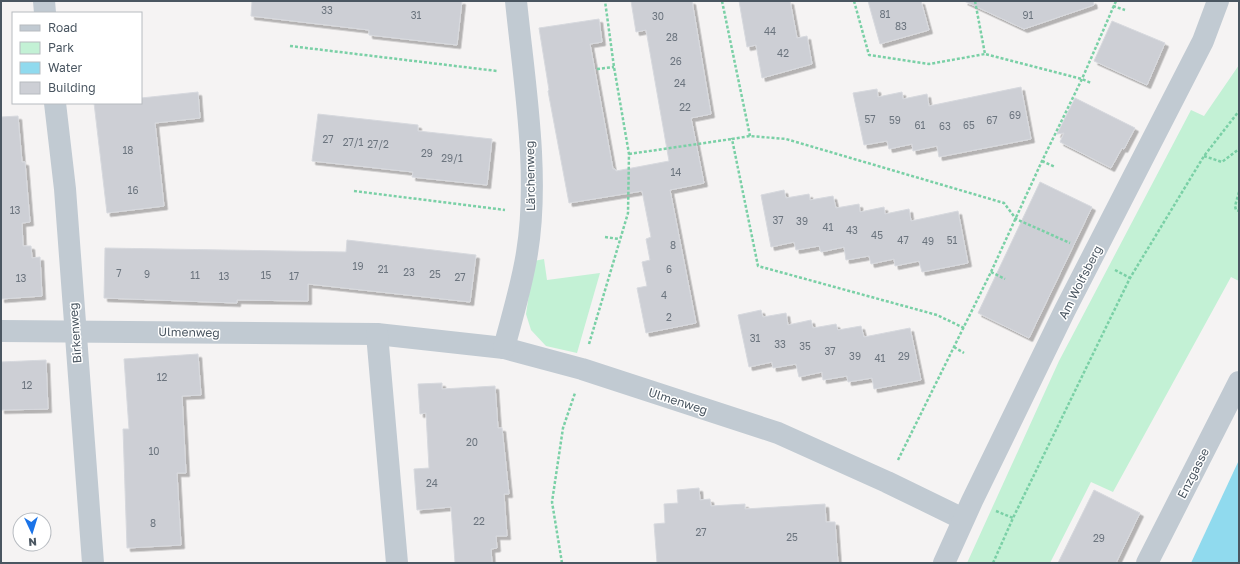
<svg xmlns="http://www.w3.org/2000/svg" width="1240" height="564" font-family="'Golos Text',sans-serif">
<defs>
<filter id="shadow"><feDropShadow dx="3.5" dy="3.5" stdDeviation="0" flood-color="#0004"/></filter>
</defs>
<rect width="100%" height="100%" fill="#f5f3f3"/>
<!-- green -->
<g fill="#c3f1d5">
<path d="M 1239,65 L 1239,281 L 1231,277 L 1113,492 L 1091,482 L 1050,563 L 967,563 L 1059,361 L 1191,110 L 1204,116 Z"/>
<path d="M 544,259 L 547,280 L 600,273 L 577,353 L 546,346 L 531,330 L 526,314 L 534,261 Z"/>
</g>
<!-- water -->
<path fill="#90daee" d="M 1239,460 L 1239,563 L 1191,563 Z"/>
<!-- building -->
<g fill="#cdcfd5" stroke="#d7d9de" filter="url(#shadow)">
<path d="M 252,1 L 462,1 L 457,45 L 369,35 L 369,30 L 251,16 Z"/>
<path d="M 631,1 L 692,1 L 711,114 L 691,118 L 704,183 L 670,190 L 696,323 L 646,333 L 637,288 L 647,286 L 642,262 L 650,260 L 646,239 L 651,237 L 642,191 L 569,203 L 548,91 L 549,90 L 539,28 L 599,19 L 602,42 L 590,44 L 613,169 L 615,169 L 616,171 L 669,161 L 646,30 L 636,32 Z"/>
<path d="M 739,1 L 790,1 L 797,38 L 807,36 L 812,64 L 762,78 L 756,45 L 747,47 Z"/>
<path d="M 868,1 L 921,1 L 929,30 L 880,44 Z"/>
<path d="M 964,1 L 1093,1 L 1094,5 L 1024,29 Z"/>
<path d="M 1112,21 L 1165,43 L 1147,85 L 1094,61 Z"/>
<path d="M 1021,87 L 1031,139 L 939,157 L 937,146 L 913,151 L 912,144 L 889,149 L 887,141 L 864,145 L 853,93 L 877,89 L 878,97 L 902,92 L 903,99 L 927,94 L 929,106 Z"/>
<path d="M 198,92 L 200,118 L 155,123 L 164,206 L 107,213 L 94,103 L 141,103 L 141,98 Z"/>
<path d="M 1075,98 L 1135,128 L 1124,149 L 1122,148 L 1111,168 L 1060,142 L 1064,133 L 1057,134 Z"/>
<path d="M 318,114 L 418,125 L 418,131 L 492,139 L 487,185 L 412,177 L 413,172 L 312,161 Z"/>
<path d="M 18,116 L 22,162 L 25,162 L 30,222 L 22,223 L 23,246 L 31,246 L 32,258 L 40,257 L 42,296 L 1,299 L 1,117 Z"/>
<path d="M 1040,182 L 1092,207 L 1029,338 L 978,313 Z"/>
<path d="M 784,190 L 786,198 L 809,194 L 810,200 L 833,196 L 836,208 L 859,204 L 860,212 L 884,207 L 885,214 L 909,209 L 911,221 L 958,211 L 968,263 L 922,272 L 919,261 L 895,266 L 894,259 L 871,264 L 869,256 L 846,260 L 844,247 L 821,252 L 819,246 L 796,250 L 794,242 L 771,247 L 761,195 Z"/>
<path d="M 347,240 L 476,255 L 470,302 L 308,284 L 308,301 L 237,300 L 237,303 L 104,298 L 105,248 L 346,252 Z"/>
<path d="M 761,310 L 763,317 L 786,313 L 788,325 L 811,320 L 813,328 L 836,324 L 838,330 L 861,326 L 864,337 L 910,328 L 921,380 L 874,389 L 872,378 L 848,382 L 847,376 L 823,380 L 822,372 L 799,377 L 796,364 L 773,368 L 772,362 L 749,367 L 738,315 Z"/>
<path d="M 198,354 L 201,395 L 182,396 L 186,473 L 177,473 L 181,545 L 127,548 L 123,429 L 129,429 L 124,359 Z"/>
<path d="M 46,360 L 48,409 L 1,410 L 1,362 Z"/>
<path d="M 442,383 L 442,389 L 495,386 L 498,428 L 502,428 L 509,494 L 504,494 L 507,536 L 496,536 L 497,548 L 491,549 L 492,563 L 455,563 L 451,507 L 417,510 L 414,469 L 429,468 L 426,413 L 420,414 L 418,384 Z"/>
<path d="M 699,488 L 700,500 L 710,499 L 711,506 L 745,504 L 745,509 L 825,504 L 826,522 L 835,522 L 838,563 L 657,563 L 654,524 L 665,523 L 664,504 L 678,503 L 677,490 Z"/>
<path d="M 1094,490 L 1140,513 L 1116,563 L 1058,563 Z"/>
</g>
<g fill="none" stroke-linecap="round" stroke-linejoin="round">
<!-- path -->
<g stroke="#7ad0a6" stroke-width="2.5" stroke-dasharray="3 2" stroke-linecap="butt">
<path d="M 722,1 L 750,136"/>
<path d="M 854,1 L 869,55 L 929,64 L 985,54"/>
<path d="M 975,1 L 985,54 L 1082,79 L 1091,83"/>
<path d="M 1113,6 L 1125,10"/>
<path d="M 290,46 L 497,71"/>
<path d="M 597,69 L 614,67"/>
<path d="M 629,154 L 732,139"/>
<path d="M 1204,156 L 1222,162 L 1239,149"/>
<path d="M 1042,161 L 1055,167"/>
<path d="M 354,191 L 505,210"/>
<path d="M 1239,192 L 1235,206 L 1236,210 L 1239,211"/>
<path d="M 605,237 L 619,239"/>
<path d="M 1115,270 L 1130,278"/>
<path d="M 991,272 L 1005,279"/>
<path d="M 964,328 L 937,315 L 758,266 L 732,139 L 750,136 L 786,139 L 1004,203 L 1016,219 L 1070,243"/>
<path d="M 589,344 L 628,213 L 629,154 L 614,67 L 605,1"/>
<path d="M 954,347 L 964,353"/>
<path d="M 898,460 L 991,272 L 1042,161 L 1082,79 L 1116,1"/>
<path d="M 996,511 L 1013,518"/>
<path d="M 562,563 L 552,502 L 563,428 L 575,393"/>
<path d="M 993,563 L 1013,518 L 1130,278 L 1204,156 L 1239,111"/>
</g>
<!-- minor -->
<g stroke="#c1cad2" stroke-width="22">
<path d="M 44,1 L 45,13"/>
<path d="M 55,103 L 65,189 L 93,563"/>
<path d="M 1,331 L 377,334 L 504,348 L 582,369 L 778,433 L 887,482 L 963,519"/>
<path d="M 377,334 L 397,563"/>
<path d="M 504,348 C 512,317 522,285 527,253 C 540,174 524,81 516,1"/>
<path d="M 944,563 L 972,501 L 1065,310 L 1203,41 L 1218,1"/>
<path d="M 1147,563 L 1239,382"/>
</g>
</g>
<g text-anchor="middle" dominant-baseline="central" stroke-width="3" stroke-linejoin="round" paint-order="stroke">
<!-- number labels -->
<g font-size="10" fill="#6b747e">
<text x="327" y="10">33</text>
<text x="885" y="14">81</text>
<text x="416" y="15">31</text>
<text x="1028" y="15">91</text>
<text x="658" y="16">30</text>
<text x="901" y="26">83</text>
<text x="770" y="31">44</text>
<text x="672" y="37">28</text>
<text x="783" y="53">42</text>
<text x="676" y="61">26</text>
<text x="680" y="83">24</text>
<text x="685" y="107">22</text>
<text x="1015" y="115">69</text>
<text x="870" y="119">57</text>
<text x="895" y="120">59</text>
<text x="992" y="120">67</text>
<text x="920" y="125">61</text>
<text x="969" y="125">65</text>
<text x="945" y="126">63</text>
<text x="328" y="139">27</text>
<text x="353" y="142">27/1</text>
<text x="378" y="144">27/2</text>
<text x="128" y="150">18</text>
<text x="427" y="153">29</text>
<text x="452" y="158">29/1</text>
<text x="676" y="172">14</text>
<text x="133" y="190">16</text>
<text x="15" y="210">13</text>
<text x="778" y="220">37</text>
<text x="802" y="221">39</text>
<text x="828" y="227">41</text>
<text x="852" y="230">43</text>
<text x="877" y="235">45</text>
<text x="903" y="240">47</text>
<text x="952" y="240">51</text>
<text x="928" y="241">49</text>
<text x="673" y="245">8</text>
<text x="358" y="266">19</text>
<text x="383" y="269">21</text>
<text x="669" y="269">6</text>
<text x="409" y="272">23</text>
<text x="119" y="273">7</text>
<text x="147" y="274">9</text>
<text x="435" y="274">25</text>
<text x="195" y="275">11</text>
<text x="266" y="275">15</text>
<text x="224" y="276">13</text>
<text x="294" y="276">17</text>
<text x="460" y="277">27</text>
<text x="21" y="278">13</text>
<text x="664" y="295">4</text>
<text x="669" y="317">2</text>
<text x="755" y="338">31</text>
<text x="780" y="344">33</text>
<text x="805" y="346">35</text>
<text x="830" y="351">37</text>
<text x="855" y="356">39</text>
<text x="904" y="356">29</text>
<text x="880" y="358">41</text>
<text x="162" y="377">12</text>
<text x="27" y="385">12</text>
<text x="472" y="442">20</text>
<text x="154" y="451">10</text>
<text x="432" y="483">24</text>
<text x="479" y="521">22</text>
<text x="153" y="523">8</text>
<text x="701" y="532">27</text>
<text x="792" y="537">25</text>
<text x="1099" y="538">29</text>
</g>
<!-- street labels -->
<g font-size="12" fill="#4a5661" stroke="#fff">
<text transform="translate(530 176) rotate(-91)">Lärchenweg</text>
<text transform="translate(1080 282) rotate(-63)">Am Wolfsberg</text>
<text transform="translate(189 332) rotate(1)">Ulmenweg</text>
<text transform="translate(75 333) rotate(-94)">Birkenweg</text>
<text transform="translate(678 401) rotate(18)">Ulmenweg</text>
<text transform="translate(1193 473) rotate(-63)">Enzgasse</text>
</g>
</g>
<!-- border -->
<rect width="1240" height="564" fill="none" stroke="#4a5661" stroke-width="4"/>
<!-- legend -->
<rect x="12" y="12" width="130" height="92" fill="#ffffff" stroke="#b7bbc0"/>
<rect x="20" y="25" width="20" height="6" fill="#c1cad2" stroke="#b7bbc0"/>
<text x="48" y="32" font-size="12" fill="#4a5661">Road</text>
<rect x="20" y="42" width="20" height="12" fill="#c3f1d5" stroke="#b7bbc0"/>
<text x="48" y="52" font-size="12" fill="#4a5661">Park</text>
<rect x="20" y="62" width="20" height="12" fill="#90daee" stroke="#b7bbc0"/>
<text x="48" y="72" font-size="12" fill="#4a5661">Water</text>
<rect x="20" y="82" width="20" height="12" fill="#cdcfd5" stroke="#b7bbc0"/>
<text x="48" y="92" font-size="12" fill="#4a5661">Building</text>
<!-- north arrow -->
<g transform="translate(32 532) rotate(176)"><circle r="19" fill="#ffffff" stroke="#b7bbc0"/>
<path d="M0-3L7 15L0 10L-7 15Z" fill="#1a73e8"/>
<text y="-6" font-size="11" font-weight="bold" text-anchor="middle" fill="#4a5661">N</text>
</g>
</svg>
